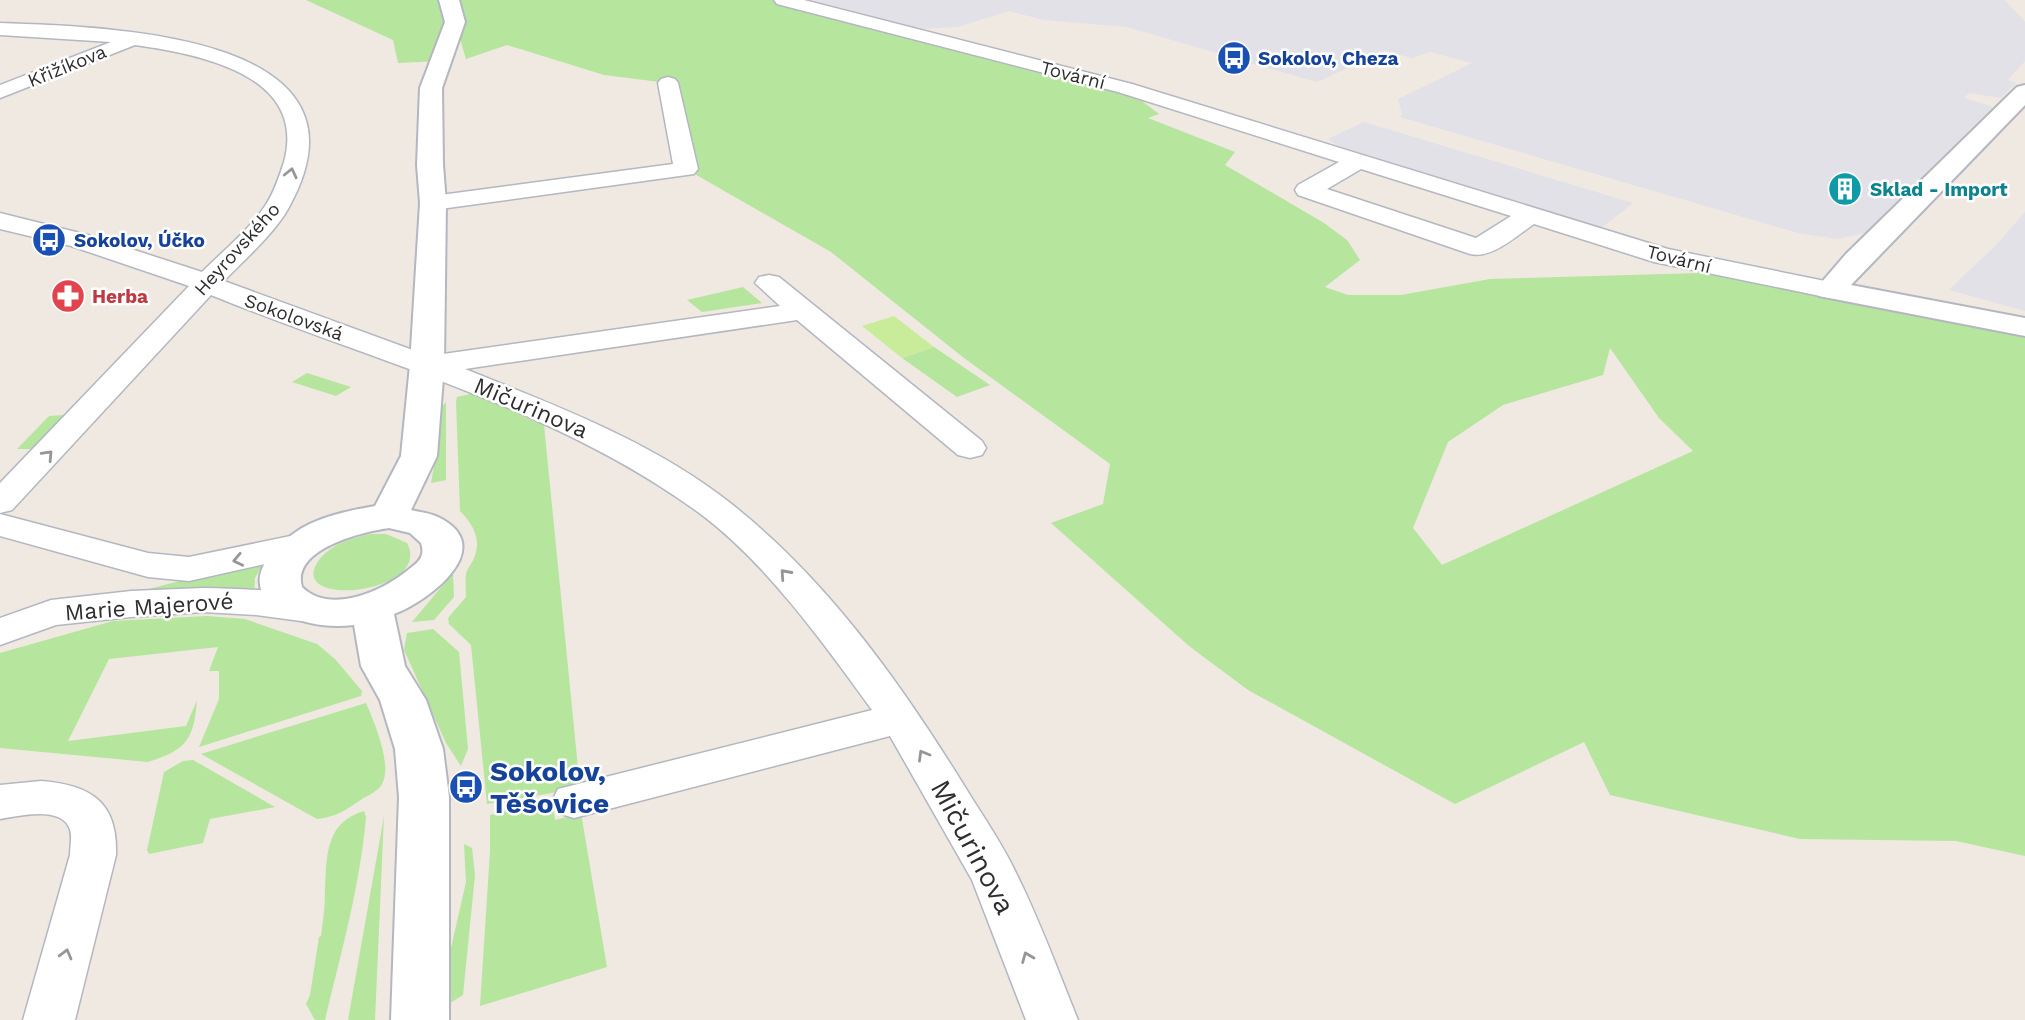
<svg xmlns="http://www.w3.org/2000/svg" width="2025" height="1020" font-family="'Work Sans',sans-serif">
<rect width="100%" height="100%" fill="#efe9e1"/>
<!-- industrial -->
<g fill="#e3e1e8">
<path d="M 813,0 L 2005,0 L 2025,22 L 2025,61 L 2008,80 L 2016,83 L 2001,98 L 1969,93 L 1964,98 L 1991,106 L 1992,108 L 1865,233 L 1837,239 L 1798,233 L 1400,117 L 1402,115 L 1398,99 L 1472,63 L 1430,52 L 1412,58 L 1385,51 L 1317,82 L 1250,63 L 1254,60 L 1226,52 L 1220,54 L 1127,27 L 1043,20 L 1009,11 L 958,27 L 919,29 Z"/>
<path d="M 1364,122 L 1633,203 L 1600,229 L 1336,145 L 1328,139 Z"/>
<path d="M 2025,212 L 2025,311 L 1949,290 L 1999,242 Z"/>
</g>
<!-- green -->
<g fill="#b6e59e" fill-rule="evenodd">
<path d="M 306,0 L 783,0 L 1125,88 L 1159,114 L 1148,118 L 1235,152 L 1225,165 L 1324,223 L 1347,240 L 1360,260 L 1325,287 L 1348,295 L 1401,295 L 1490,279 L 1701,273 L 2025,333 L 2025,856 L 1956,841 L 1800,839 L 1610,795 L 1584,742 L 1455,804 L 1248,690 L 1189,646 L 1051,523 L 1103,504 L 1110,464 L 964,358 L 831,252 L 686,169 L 668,83 L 604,75 L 507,45 L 466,59 L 455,23 L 440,61 L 398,63 L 393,40 ZM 1610,348 L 1659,418 L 1693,451 L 1442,565 L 1413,528 L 1448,442 L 1503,405 L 1603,375 Z"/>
<path d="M 743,287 L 762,303 L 702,312 L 687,300 Z"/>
<path d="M 934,347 L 990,385 L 957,397 L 902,358 Z"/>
<path d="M 307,373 L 351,387 L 336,396 L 292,382 Z"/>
<path d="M 475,393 L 526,413 L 524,417 L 544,425 L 580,788 L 487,804 L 471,645 L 449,624 L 448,618 L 466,597 C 466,590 465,581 466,574 C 467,568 472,564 474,558 C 482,540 473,524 460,511 L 456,402 L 457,397 Z"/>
<path d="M 446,402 L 446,480 L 431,483 L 440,432 L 440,409 Z"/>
<path d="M 64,415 L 32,449 L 17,449 L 49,416 Z"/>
<path d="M 371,534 L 386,534 L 407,543 C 434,594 283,610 319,560 C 331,544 352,538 371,534 Z"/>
<path d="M 266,558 L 255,578 L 254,596 L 134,593 Z"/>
<path d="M 453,573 L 454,597 L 434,620 L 412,622 Z"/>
<path d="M 207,616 L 245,619 L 317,644 L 335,659 L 362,691 L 361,696 L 199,747 L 219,699 L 219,671 L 209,671 L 218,647 L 109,659 L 68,741 L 186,726 L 197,700 C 194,740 186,750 148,762 L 0,748 L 0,653 L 113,621 Z"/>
<path d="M 433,629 L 459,652 L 468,749 L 461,766 L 446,743 L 404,650 L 407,633 Z"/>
<path d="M 366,703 C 374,721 395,770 380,787 C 376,792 367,796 362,799 C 346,810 336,817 317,819 L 201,754 Z"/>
<path d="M 193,760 L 275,807 L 210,819 L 203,843 L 149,854 L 147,850 L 164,772 L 183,761 Z"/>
<path d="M 552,800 L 555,820 L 581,813 L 607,967 L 480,1006 L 490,851 L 490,815 Z"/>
<path d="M 364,811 L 366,817 C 360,886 341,953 325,1020 L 315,1020 L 306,1004 L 310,995 L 319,937 L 321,936 C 323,921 325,907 325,892 C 327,858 324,823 364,811 Z"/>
<path d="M 384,816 L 375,1020 L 348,1020 Z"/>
<path d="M 464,844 L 472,848 L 475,875 L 463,995 L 450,1003 L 451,948 L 466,882 Z"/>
</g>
<!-- pitch -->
<path fill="#c9ec9a" d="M 894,316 L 934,347 L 902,358 L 862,326 Z"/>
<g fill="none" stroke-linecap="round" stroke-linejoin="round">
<!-- street casing -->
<g stroke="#b4b7c1" stroke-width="3">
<g id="street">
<path d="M 774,0 L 804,0 L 1132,84 L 1668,249 L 1830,282 L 1840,284 L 1844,290 L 1840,296 L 1830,298 L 1654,262 L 1534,224 C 1516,236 1492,259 1470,254 L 1298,195 L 1295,190 L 1298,185 L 1339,162 L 1118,92 L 777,4 ZM 1361,169 L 1511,216 L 1476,238 L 1327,189 Z"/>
<path d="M 0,23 C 105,27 388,32 288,209 C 274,234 244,260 224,281 L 429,356 L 780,306 L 755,283 L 759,277 L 769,275 L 779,277 L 982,441 L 986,448 L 982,455 L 970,458 L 958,455 L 797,320 L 465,369 C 556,406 651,441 729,502 C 827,579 900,682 965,787 C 982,815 1002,843 1016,873 C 1040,921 1058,971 1078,1020 L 1026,1020 L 972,880 L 890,736 L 574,818 L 558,813 L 552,801 L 558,789 L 872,710 C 825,645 767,564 702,515 C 556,407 377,363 211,295 L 12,510 L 0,513 L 0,483 L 189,286 L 71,246 L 0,229 L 0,213 L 88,235 L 202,272 C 223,251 249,230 265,206 C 274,193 279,177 284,162 C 308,74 198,54 135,45 L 0,98 L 0,85 L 111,42 L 0,35 Z"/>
<path d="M 668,77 L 675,79 L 678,83 L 698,169 L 694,174 L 433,210 L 424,208 L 421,203 L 424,198 L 433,196 L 673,164 L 658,83 L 661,79 Z"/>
<path d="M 0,514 L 148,553 L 189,557 L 305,533 L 318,536 L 323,544 L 318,552 L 189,581 L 148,577 L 0,536 Z"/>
<path d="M 203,588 C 240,589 278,589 315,599 L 320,608 L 315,617 L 301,621 L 256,615 L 203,612 L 131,617 L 56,625 L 0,645 L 0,618 L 51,600 L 131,591 Z"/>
<path d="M 41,781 C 91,785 118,802 116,855 L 75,1020 L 23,1020 L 70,855 C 70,846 73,835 69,827 C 59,806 18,816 0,819 L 0,785 Z"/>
</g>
</g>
<!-- secondary casing -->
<g stroke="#b4b7c1" stroke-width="4">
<g id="secondary">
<path d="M 439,0 L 459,0 L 465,22 L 442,88 L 443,165 L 446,203 L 444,365 L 437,456 L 411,510 C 419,512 430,513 438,517 C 500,547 429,601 394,614 L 405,666 L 426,700 L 443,749 L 449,797 L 449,1020 L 391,1020 L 399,797 L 395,749 L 380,700 L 361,666 L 354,625 C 290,633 215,591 293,534 C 316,517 347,511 375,506 L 401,456 L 410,365 L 420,203 L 417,165 L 420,88 L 445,22 ZM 389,528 L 410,533 L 421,543 C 422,546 423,550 422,554 C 421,561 413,566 408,570 C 383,591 330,615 302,587 C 291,549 362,532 389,528 Z"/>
<path d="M 2025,85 L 2025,105 L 1851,285 L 2025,318 L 2025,336 L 1819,296 L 1815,290 L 1846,254 L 2017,87 Z"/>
</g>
</g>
<!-- street -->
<use href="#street" fill="#fff" fill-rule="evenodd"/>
<!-- secondary -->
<use href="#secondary" fill="#fff" fill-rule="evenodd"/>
</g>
<!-- one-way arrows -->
<defs><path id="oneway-chevron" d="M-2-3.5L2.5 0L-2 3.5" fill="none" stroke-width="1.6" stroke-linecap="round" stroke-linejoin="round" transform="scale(1.75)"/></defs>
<g stroke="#969696">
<use href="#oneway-chevron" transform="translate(291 173) rotate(-77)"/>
<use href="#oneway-chevron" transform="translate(48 455) rotate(-47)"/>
<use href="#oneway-chevron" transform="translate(238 560) rotate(168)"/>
<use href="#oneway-chevron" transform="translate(785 574) rotate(-132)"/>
<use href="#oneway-chevron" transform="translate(923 755) rotate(-120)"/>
<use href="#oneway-chevron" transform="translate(66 954) rotate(-75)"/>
<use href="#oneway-chevron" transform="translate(1027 957) rotate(-112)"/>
</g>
<!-- icons -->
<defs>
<g id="bus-disc" transform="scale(1.75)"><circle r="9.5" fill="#1a4fb4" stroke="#fff"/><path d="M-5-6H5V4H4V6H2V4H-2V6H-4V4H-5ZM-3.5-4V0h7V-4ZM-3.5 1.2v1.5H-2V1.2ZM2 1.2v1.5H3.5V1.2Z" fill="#fff"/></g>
<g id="building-disc" transform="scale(1.75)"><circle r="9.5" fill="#0f9aa8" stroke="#fff"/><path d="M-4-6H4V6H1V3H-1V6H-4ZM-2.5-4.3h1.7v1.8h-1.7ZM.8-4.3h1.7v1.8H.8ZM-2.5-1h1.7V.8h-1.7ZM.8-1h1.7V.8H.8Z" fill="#fff"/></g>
<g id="pharmacy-disc" transform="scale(1.75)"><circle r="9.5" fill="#e0444e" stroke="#fff"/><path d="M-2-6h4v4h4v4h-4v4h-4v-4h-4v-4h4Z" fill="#fff"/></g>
</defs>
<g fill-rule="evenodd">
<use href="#bus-disc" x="1234" y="58"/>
<use href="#building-disc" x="1845" y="189"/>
<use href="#bus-disc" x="49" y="240"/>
<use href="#pharmacy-disc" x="68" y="296"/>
<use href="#bus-disc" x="466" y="787"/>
</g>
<g text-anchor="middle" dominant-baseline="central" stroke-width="5" stroke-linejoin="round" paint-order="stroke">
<!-- far-transit labels -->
<g font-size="19" font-weight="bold" fill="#164399" stroke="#fff" text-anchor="start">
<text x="1258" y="58">Sokolov, Cheza</text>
<text x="74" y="240">Sokolov, Účko</text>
</g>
<!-- far-street labels -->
<g font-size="19" fill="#2e2e2e" stroke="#fff">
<text transform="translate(67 66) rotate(-22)">Křižíkova</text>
<text transform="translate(1073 75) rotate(14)">Tovární</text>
<text transform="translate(237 249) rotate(-48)">Heyrovského</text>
<text transform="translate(1679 259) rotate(14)">Tovární</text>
<text transform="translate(294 317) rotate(20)">Sokolovská</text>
</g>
<!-- far-culture labels -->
<g font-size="19" font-weight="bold" fill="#0d838f" stroke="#fff" text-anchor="start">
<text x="1870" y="189">Sklad - Import</text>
</g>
<!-- far-health labels -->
<g font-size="19" font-weight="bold" fill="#be3a42" stroke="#fff" text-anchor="start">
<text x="92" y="296">Herba</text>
</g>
<!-- street labels -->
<g font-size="23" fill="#2e2e2e" stroke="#fff">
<text transform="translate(531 408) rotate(23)">Mičurinova</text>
<text transform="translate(149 607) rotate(-4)">Marie Majerové</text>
</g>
<!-- near-transit labels -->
<g font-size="28" font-weight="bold" fill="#164399" stroke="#fff" text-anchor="start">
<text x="490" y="771">Sokolov,<tspan x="490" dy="32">Těšovice</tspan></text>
</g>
<!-- near-street labels -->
<g font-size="28" fill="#2e2e2e" stroke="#fff">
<text transform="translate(973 847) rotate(62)">Mičurinova</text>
</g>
</g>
</svg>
